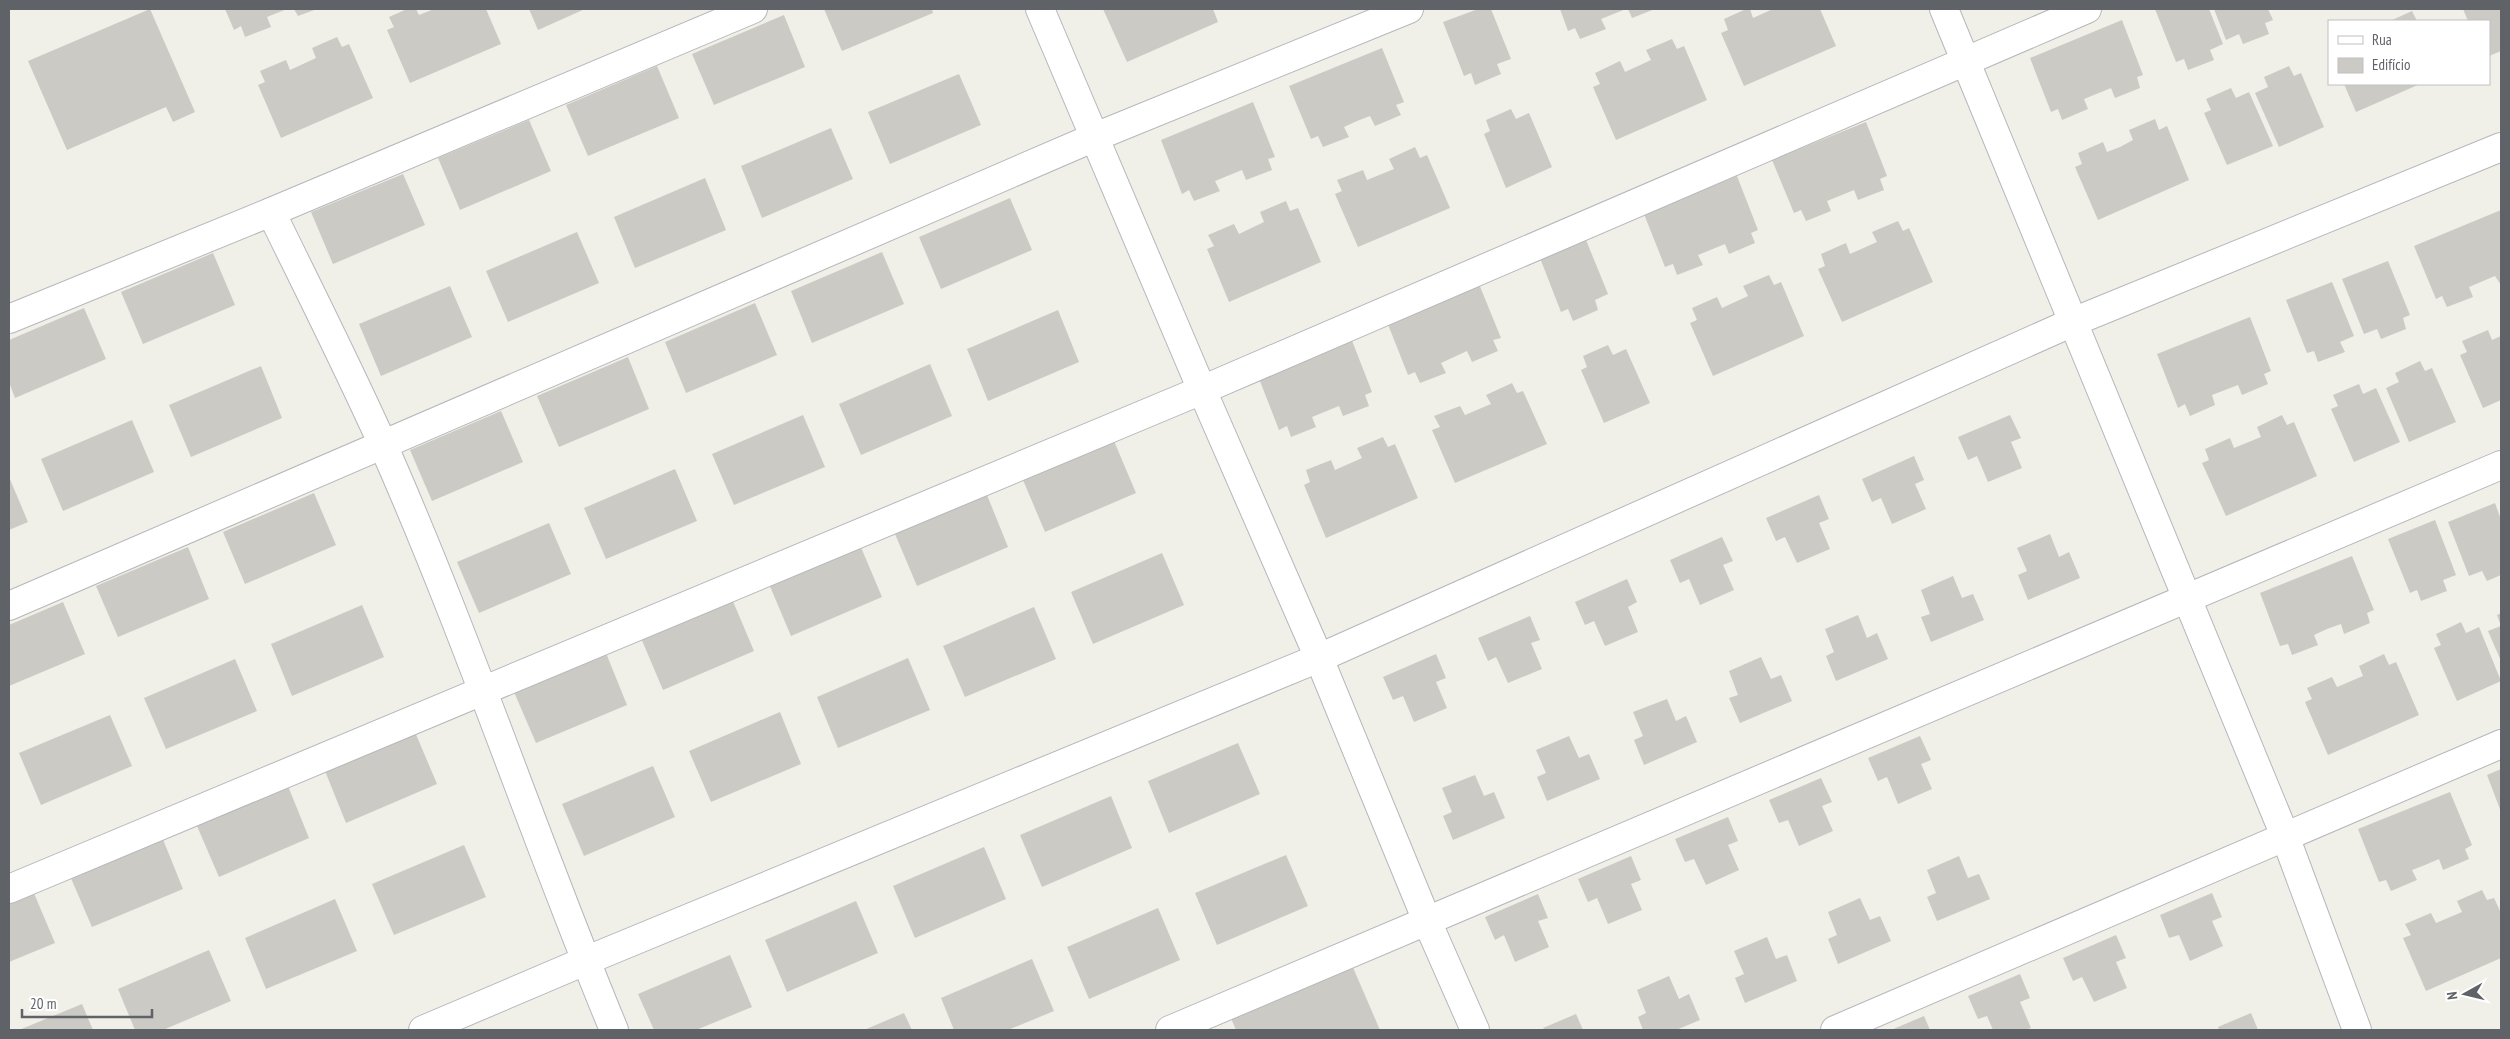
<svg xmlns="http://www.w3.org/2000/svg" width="2510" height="1039" font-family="'PT Sans Narrow',sans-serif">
<rect width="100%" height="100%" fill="#f0efe8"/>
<!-- building -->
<g fill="#cccac4">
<path d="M 150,9 L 195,112 L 173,122 L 166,107 L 67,150 L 28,61 Z"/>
<path d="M 225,9 L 287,9 L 267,17 L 271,27 L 245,37 L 241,26 L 234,30 Z"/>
<path d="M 294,9 L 317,9 L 298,16 Z"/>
<path d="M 407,9 L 416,9 L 419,15 L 434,9 L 486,9 L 501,44 L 410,83 L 387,30 L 394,27 L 389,17 Z"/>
<path d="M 529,9 L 585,9 L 538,30 Z"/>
<path d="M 824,9 L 932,9 L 933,13 L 842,51 Z"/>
<path d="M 1103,9 L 1213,9 L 1218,22 L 1127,62 Z"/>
<path d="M 1478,9 L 1491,9 L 1511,59 L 1497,64 L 1501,74 L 1475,85 L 1471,73 L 1464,76 L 1443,22 Z"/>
<path d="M 1560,9 L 1626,9 L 1601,19 L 1606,29 L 1580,39 L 1575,28 L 1568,31 Z"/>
<path d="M 1628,9 L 1655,9 L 1632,18 Z"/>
<path d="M 1746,9 L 1750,9 L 1753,18 L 1773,9 L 1820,9 L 1836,46 L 1744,86 L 1721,33 L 1728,30 L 1724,19 Z"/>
<path d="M 2155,9 L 2209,9 L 2223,44 L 2210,50 L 2214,60 L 2188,70 L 2184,59 L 2176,62 Z"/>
<path d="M 2214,9 L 2268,9 L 2273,20 L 2265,23 L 2269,34 L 2243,44 L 2239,34 L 2226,40 Z"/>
<path d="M 2463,9 L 2501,9 L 2501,51 L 2489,56 L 2489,21 L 2468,21 Z"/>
<path d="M 2412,11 L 2417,21 L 2390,21 Z"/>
<path d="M 784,15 L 805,67 L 714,105 L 692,54 Z"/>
<path d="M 2122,20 L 2143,75 L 2137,77 L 2140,88 L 2115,98 L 2111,88 L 2084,99 L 2088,109 L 2062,120 L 2058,109 L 2051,112 L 2030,58 Z"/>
<path d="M 337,37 L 342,47 L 349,44 L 373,98 L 281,138 L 258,85 L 265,82 L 260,71 L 286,60 L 290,70 L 316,58 L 312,48 Z"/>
<path d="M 1672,39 L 1677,49 L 1684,46 L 1707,100 L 1616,140 L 1593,87 L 1600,84 L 1595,73 L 1620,61 L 1625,72 L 1651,60 L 1646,50 Z"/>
<path d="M 1382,48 L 1404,102 L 1396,105 L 1401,115 L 1375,126 L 1370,116 L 1357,121 L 1344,127 L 1349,137 L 1323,147 L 1318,136 L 1311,139 L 1289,86 Z"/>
<path d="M 657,66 L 679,118 L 588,156 L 566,105 Z"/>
<path d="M 2289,66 L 2294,76 L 2301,73 L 2324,127 L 2279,147 L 2255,93 L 2268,87 L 2264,77 Z"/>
<path d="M 959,74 L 981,125 L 890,164 L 868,112 Z"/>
<path d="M 2344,84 L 2420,84 L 2356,112 Z"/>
<path d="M 2231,88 L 2236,98 L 2249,92 L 2273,146 L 2227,165 L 2204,113 L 2211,110 L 2206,99 Z"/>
<path d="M 1253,102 L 1275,157 L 1268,159 L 1272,170 L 1246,180 L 1242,170 L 1215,181 L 1220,191 L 1194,201 L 1189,190 L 1182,194 L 1161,140 Z"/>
<path d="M 1511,109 L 1516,119 L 1529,113 L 1552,167 L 1506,188 L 1484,134 L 1490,131 L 1486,120 Z"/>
<path d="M 2155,119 L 2159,130 L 2167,126 L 2189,180 L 2098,220 L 2075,167 L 2082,164 L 2078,153 L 2103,142 L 2107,152 L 2120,147 L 2133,140 L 2129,130 Z"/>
<path d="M 529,120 L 551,171 L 460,210 L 438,158 Z"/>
<path d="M 1866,122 L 1887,176 L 1880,179 L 1884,190 L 1858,200 L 1854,190 L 1827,201 L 1831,211 L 1806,221 L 1801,210 L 1794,213 L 1772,160 Z"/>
<path d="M 831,128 L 853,179 L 762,218 L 741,166 Z"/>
<path d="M 1415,147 L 1420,158 L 1427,155 L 1450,208 L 1358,247 L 1335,194 L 1342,191 L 1337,180 L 1363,170 L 1367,180 L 1394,169 L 1389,159 Z"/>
<path d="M 403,174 L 425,225 L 333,264 L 311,212 Z"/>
<path d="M 1737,176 L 1758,230 L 1751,233 L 1755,243 L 1729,254 L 1725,244 L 1698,255 L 1703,265 L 1677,275 L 1673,264 L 1665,267 L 1644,214 Z"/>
<path d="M 705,178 L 726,230 L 635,268 L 614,217 Z"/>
<path d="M 1010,198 L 1032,250 L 941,289 L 919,237 Z"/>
<path d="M 1286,201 L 1290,211 L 1298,208 L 1321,262 L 1229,302 L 1207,249 L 1214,246 L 1208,235 L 1234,224 L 1239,234 L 1264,222 L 1260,212 Z"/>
<path d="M 2501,210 L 2501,285 L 2495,276 L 2469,287 L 2473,297 L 2447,307 L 2442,296 L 2436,299 L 2414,246 Z"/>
<path d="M 1898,221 L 1903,231 L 1909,228 L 1933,282 L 1842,322 L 1818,269 L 1825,266 L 1821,254 L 1846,243 L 1850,254 L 1877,242 L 1872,232 Z"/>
<path d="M 577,232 L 599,283 L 508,322 L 486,271 Z"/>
<path d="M 1586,240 L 1608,294 L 1595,300 L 1598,310 L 1573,321 L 1568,309 L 1561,312 L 1540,258 Z"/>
<path d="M 882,252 L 904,304 L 812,343 L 791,291 Z"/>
<path d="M 213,253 L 235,305 L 143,344 L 121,292 Z"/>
<path d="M 2388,261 L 2410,315 L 2403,318 L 2406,329 L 2381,339 L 2377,329 L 2364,334 L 2342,279 Z"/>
<path d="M 1769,275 L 1774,285 L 1781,282 L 1804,336 L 1713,376 L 1690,323 L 1697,320 L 1692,308 L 1717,297 L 1722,308 L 1748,296 L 1743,286 Z"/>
<path d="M 2332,282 L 2354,336 L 2340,342 L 2345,352 L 2318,362 L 2314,351 L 2307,353 L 2286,300 Z"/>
<path d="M 1479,284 L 1501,338 L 1493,340 L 1498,351 L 1472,362 L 1467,351 L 1441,363 L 1446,373 L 1420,383 L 1415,372 L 1408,375 L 1387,322 Z"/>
<path d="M 450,286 L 472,337 L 381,376 L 359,324 Z"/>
<path d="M 755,303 L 777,355 L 686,393 L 665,342 Z"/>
<path d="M 84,308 L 106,359 L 15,398 L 9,382 L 9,340 Z"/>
<path d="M 1058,310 L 1079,362 L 988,401 L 967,349 Z"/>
<path d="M 2250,317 L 2271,371 L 2264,374 L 2268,384 L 2242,395 L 2238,385 L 2212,395 L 2215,405 L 2190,416 L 2185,404 L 2178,408 L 2157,354 Z"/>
<path d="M 2488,330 L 2492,340 L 2501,336 L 2501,400 L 2483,408 L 2460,355 L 2467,352 L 2462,341 Z"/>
<path d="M 1351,338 L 1372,392 L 1365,395 L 1369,406 L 1343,416 L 1339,406 L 1312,417 L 1316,427 L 1291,437 L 1287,426 L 1279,430 L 1258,376 Z"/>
<path d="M 1608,345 L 1613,355 L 1626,349 L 1650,403 L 1604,423 L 1581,370 L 1587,367 L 1583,356 Z"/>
<path d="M 628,357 L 649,409 L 559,447 L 537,396 Z"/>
<path d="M 2420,361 L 2425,371 L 2432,368 L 2456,422 L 2409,442 L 2386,388 L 2399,382 L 2395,373 Z"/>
<path d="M 930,364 L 952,416 L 861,455 L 839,404 Z"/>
<path d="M 261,366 L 282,418 L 191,457 L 169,405 Z"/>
<path d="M 1512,383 L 1517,393 L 1523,391 L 1547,444 L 1455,483 L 1432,430 L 1440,427 L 1434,416 L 1460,406 L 1465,415 L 1491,404 L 1486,395 Z"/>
<path d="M 2359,384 L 2363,394 L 2376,388 L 2400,442 L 2354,462 L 2331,409 L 2338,406 L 2333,395 Z"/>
<path d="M 501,411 L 523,462 L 432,501 L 410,450 Z"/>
<path d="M 803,415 L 825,467 L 734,505 L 712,454 Z"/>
<path d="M 2010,415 L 2021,438 L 2011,442 L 2022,468 L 1988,482 L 1977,456 L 1968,460 L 1958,437 Z"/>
<path d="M 2282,415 L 2287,425 L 2294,422 L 2317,476 L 2226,516 L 2202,463 L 2209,460 L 2205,449 L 2230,438 L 2234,448 L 2261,437 L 2257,427 Z"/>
<path d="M 132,420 L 154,472 L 63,511 L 41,459 Z"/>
<path d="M 1383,437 L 1388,447 L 1395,444 L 1418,498 L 1326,538 L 1304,485 L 1310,482 L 1306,470 L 1331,460 L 1335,470 L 1362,458 L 1357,448 Z"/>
<path d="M 1114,441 L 1136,493 L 1045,532 L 1023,480 Z"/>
<path d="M 1914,456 L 1924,480 L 1915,484 L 1926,509 L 1892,524 L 1881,498 L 1872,502 L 1862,479 Z"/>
<path d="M 675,469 L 697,521 L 606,559 L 584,508 Z"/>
<path d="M 9,477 L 28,522 L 9,530 Z"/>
<path d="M 314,493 L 336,545 L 245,584 L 223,532 Z"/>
<path d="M 987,495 L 1008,547 L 917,586 L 895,534 Z"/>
<path d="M 1819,495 L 1829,519 L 1819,523 L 1830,549 L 1797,563 L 1785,537 L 1776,541 L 1766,518 Z"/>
<path d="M 2495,503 L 2501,520 L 2501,575 L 2487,581 L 2482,571 L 2469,576 L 2448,522 Z"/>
<path d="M 2435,520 L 2456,575 L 2443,580 L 2447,591 L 2421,601 L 2417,590 L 2410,593 L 2388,539 Z"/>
<path d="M 549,523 L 571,574 L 479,613 L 457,562 Z"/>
<path d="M 2050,534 L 2059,557 L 2069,552 L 2080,578 L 2028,600 L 2018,575 L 2027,571 L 2017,548 Z"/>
<path d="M 1722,537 L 1733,561 L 1723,565 L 1734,590 L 1700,605 L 1689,579 L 1680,583 L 1670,560 Z"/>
<path d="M 860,545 L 882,597 L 791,636 L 769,584 Z"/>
<path d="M 188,547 L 209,599 L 118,637 L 96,586 Z"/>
<path d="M 1162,553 L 1184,605 L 1093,644 L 1071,592 Z"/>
<path d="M 2352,556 L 2374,610 L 2367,613 L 2370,623 L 2344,634 L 2341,624 L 2327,629 L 2314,635 L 2318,645 L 2292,655 L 2288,644 L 2280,646 L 2260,593 Z"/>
<path d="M 1953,576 L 1962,598 L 1973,594 L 1984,620 L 1931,642 L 1921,617 L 1930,614 L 1921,590 Z"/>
<path d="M 1627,579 L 1637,602 L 1628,607 L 1638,632 L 1605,646 L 1594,621 L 1585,625 L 1575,602 Z"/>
<path d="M 732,599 L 754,651 L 663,690 L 641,638 Z"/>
<path d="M 63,602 L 85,654 L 9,686 L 9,625 Z"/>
<path d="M 362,605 L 384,657 L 292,696 L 271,644 Z"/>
<path d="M 1034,607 L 1056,659 L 965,697 L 943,646 Z"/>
<path d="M 2501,613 L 2501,661 L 2488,631 L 2501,626 L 2497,615 Z"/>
<path d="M 1858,615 L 1867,638 L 1877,633 L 1888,659 L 1836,681 L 1826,656 L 1834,652 L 1825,629 Z"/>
<path d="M 1530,616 L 1540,640 L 1531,643 L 1542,669 L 1508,683 L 1496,657 L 1488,661 L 1478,638 Z"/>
<path d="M 2461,622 L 2466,633 L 2479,627 L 2501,681 L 2457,701 L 2434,648 L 2441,645 L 2436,634 Z"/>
<path d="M 606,653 L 627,705 L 536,743 L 514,692 Z"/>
<path d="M 1436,654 L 1446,678 L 1436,682 L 1447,708 L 1414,722 L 1403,696 L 1393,700 L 1383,677 Z"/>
<path d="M 2384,654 L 2389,665 L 2396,662 L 2419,715 L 2328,755 L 2305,702 L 2312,699 L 2307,688 L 2332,677 L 2337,687 L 2363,676 L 2359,666 Z"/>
<path d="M 1761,657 L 1771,679 L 1781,675 L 1792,701 L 1740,723 L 1729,698 L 1738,695 L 1729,671 Z"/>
<path d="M 908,658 L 930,710 L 838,748 L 817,697 Z"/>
<path d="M 235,659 L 257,711 L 166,749 L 144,698 Z"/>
<path d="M 1667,699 L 1676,721 L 1686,716 L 1697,742 L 1644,765 L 1634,740 L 1643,736 L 1633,712 Z"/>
<path d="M 780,712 L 801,764 L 711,802 L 689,751 Z"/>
<path d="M 110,715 L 132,766 L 41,805 L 19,753 Z"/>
<path d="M 415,732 L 437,784 L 346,823 L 325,771 Z"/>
<path d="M 1569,736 L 1579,758 L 1589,754 L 1600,779 L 1547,801 L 1537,777 L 1546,773 L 1536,750 Z"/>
<path d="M 1920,736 L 1931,760 L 1921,764 L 1932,789 L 1898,804 L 1887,777 L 1878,781 L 1868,758 Z"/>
<path d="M 1238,743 L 1260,794 L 1169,833 L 1148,781 Z"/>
<path d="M 653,766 L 675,817 L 584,856 L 562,804 Z"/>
<path d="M 2501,769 L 2501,812 L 2487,775 Z"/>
<path d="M 1475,775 L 1484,796 L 1494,792 L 1505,818 L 1453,840 L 1443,816 L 1452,812 L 1442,788 Z"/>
<path d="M 1821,778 L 1832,802 L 1822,806 L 1833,831 L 1799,846 L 1788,820 L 1779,823 L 1769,800 Z"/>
<path d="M 288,786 L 309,838 L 219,877 L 197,826 Z"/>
<path d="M 2450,792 L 2472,845 L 2465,849 L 2469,859 L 2443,870 L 2439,859 L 2425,865 L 2412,870 L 2417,880 L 2391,891 L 2386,880 L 2379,882 L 2358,829 Z"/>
<path d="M 1111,796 L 1132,848 L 1042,887 L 1020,835 Z"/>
<path d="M 1728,817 L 1738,841 L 1728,845 L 1739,870 L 1706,885 L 1694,859 L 1685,862 L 1675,839 Z"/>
<path d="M 162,837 L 183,889 L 92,927 L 70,876 Z"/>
<path d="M 464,845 L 486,897 L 394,935 L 372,884 Z"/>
<path d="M 984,847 L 1006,899 L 915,938 L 893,886 Z"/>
<path d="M 1286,855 L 1308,906 L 1217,945 L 1195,893 Z"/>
<path d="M 1631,856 L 1641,880 L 1631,884 L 1642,910 L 1608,924 L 1597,898 L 1588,902 L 1578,879 Z"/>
<path d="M 1959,856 L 1968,878 L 1979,874 L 1990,899 L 1937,921 L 1927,897 L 1936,893 L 1927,870 Z"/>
<path d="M 2482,890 L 2487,900 L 2494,898 L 2501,913 L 2501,958 L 2426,991 L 2403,938 L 2411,935 L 2405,924 L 2431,913 L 2436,923 L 2462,912 L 2457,901 Z"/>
<path d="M 33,891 L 55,943 L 9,962 L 9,902 Z"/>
<path d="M 2212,893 L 2222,917 L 2212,921 L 2223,946 L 2190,961 L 2179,935 L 2169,938 L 2160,915 Z"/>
<path d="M 1538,894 L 1548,918 L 1538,921 L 1549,947 L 1515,962 L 1504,935 L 1495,940 L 1485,917 Z"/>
<path d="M 1860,898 L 1870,920 L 1880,916 L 1891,941 L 1838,964 L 1828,939 L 1837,935 L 1828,912 Z"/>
<path d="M 335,899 L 357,951 L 266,989 L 245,938 Z"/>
<path d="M 856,901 L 878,953 L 787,992 L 765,940 Z"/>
<path d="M 1158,908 L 1180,960 L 1089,999 L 1067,947 Z"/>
<path d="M 2116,935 L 2126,958 L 2116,962 L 2127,988 L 2094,1002 L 2082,977 L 2073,981 L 2063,958 Z"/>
<path d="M 1767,937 L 1776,959 L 1787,955 L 1797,981 L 1745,1003 L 1735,978 L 1744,974 L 1734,951 Z"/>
<path d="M 209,950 L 231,1001 L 163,1030 L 135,1030 L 118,989 Z"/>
<path d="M 730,955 L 752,1007 L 696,1030 L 654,1030 L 638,994 Z"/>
<path d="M 1032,959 L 1054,1011 L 1008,1030 L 954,1030 L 941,998 Z"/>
<path d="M 1351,963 L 1380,1030 L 1236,1030 L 1230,1016 Z"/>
<path d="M 2020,974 L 2030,998 L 2020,1002 L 2031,1028 L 2025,1030 L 1993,1030 L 1987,1016 L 1978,1019 L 1968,996 Z"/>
<path d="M 1669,976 L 1679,999 L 1689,994 L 1700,1020 L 1676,1030 L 1643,1030 L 1638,1017 L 1646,1013 L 1637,990 Z"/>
<path d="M 82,1004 L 93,1030 L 19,1030 Z"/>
<path d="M 904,1013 L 912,1030 L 864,1030 Z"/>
<path d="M 2251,1013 L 2258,1030 L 2219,1030 L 2218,1027 Z"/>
<path d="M 1576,1014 L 1583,1030 L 1545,1030 L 1543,1028 Z"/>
<path d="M 1924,1016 L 1930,1030 L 1891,1030 Z"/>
</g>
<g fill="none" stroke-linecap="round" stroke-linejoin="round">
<!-- street casing -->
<g stroke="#b5b7bb" stroke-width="30">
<g id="street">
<path d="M 1040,9 L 1202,390 L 1319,658 L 1427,921 L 1475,1030"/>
<path d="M 1944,9 L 2285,836 L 2357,1030"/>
<path d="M 271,212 C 309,290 348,367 383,445 C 468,637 534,837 614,1030"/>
<path d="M 9,319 L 271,212 L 753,9"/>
<path d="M 9,606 L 1095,137 L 1409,9"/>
<path d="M 9,889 L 1202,390 L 2087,9"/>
<path d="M 423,1030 L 585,961 L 1319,658 L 2073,322 L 2501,147"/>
<path d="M 1170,1030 L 2501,465"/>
<path d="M 1835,1030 L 2501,744"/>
</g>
</g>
<!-- street -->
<use href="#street" stroke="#fff" stroke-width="28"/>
</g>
<!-- border -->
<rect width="2510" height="1039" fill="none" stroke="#5f6267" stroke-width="20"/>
<!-- legend -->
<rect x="2328" y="20" width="162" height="65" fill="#ffffff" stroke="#bfc0c2"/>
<rect x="2338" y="36" width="25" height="8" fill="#ffffff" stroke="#bfc0c2"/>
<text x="2372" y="45" font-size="15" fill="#5f6267">Rua</text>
<rect x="2338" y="58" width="25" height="15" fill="#cccac4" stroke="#bfc0c2"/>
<text x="2372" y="70" font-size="15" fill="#5f6267">Edifício</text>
<!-- north arrow -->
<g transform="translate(2465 994) rotate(262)" stroke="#ffffff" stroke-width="4" paint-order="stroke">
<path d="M0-4L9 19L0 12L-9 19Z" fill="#5f6267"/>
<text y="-8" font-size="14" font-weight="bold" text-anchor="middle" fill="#5f6267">N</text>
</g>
<!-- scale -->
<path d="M22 1009v8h130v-8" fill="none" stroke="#5f6267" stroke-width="2.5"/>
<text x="30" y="1009" font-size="15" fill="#5f6267" stroke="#ffffff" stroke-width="4" paint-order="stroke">20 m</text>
</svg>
